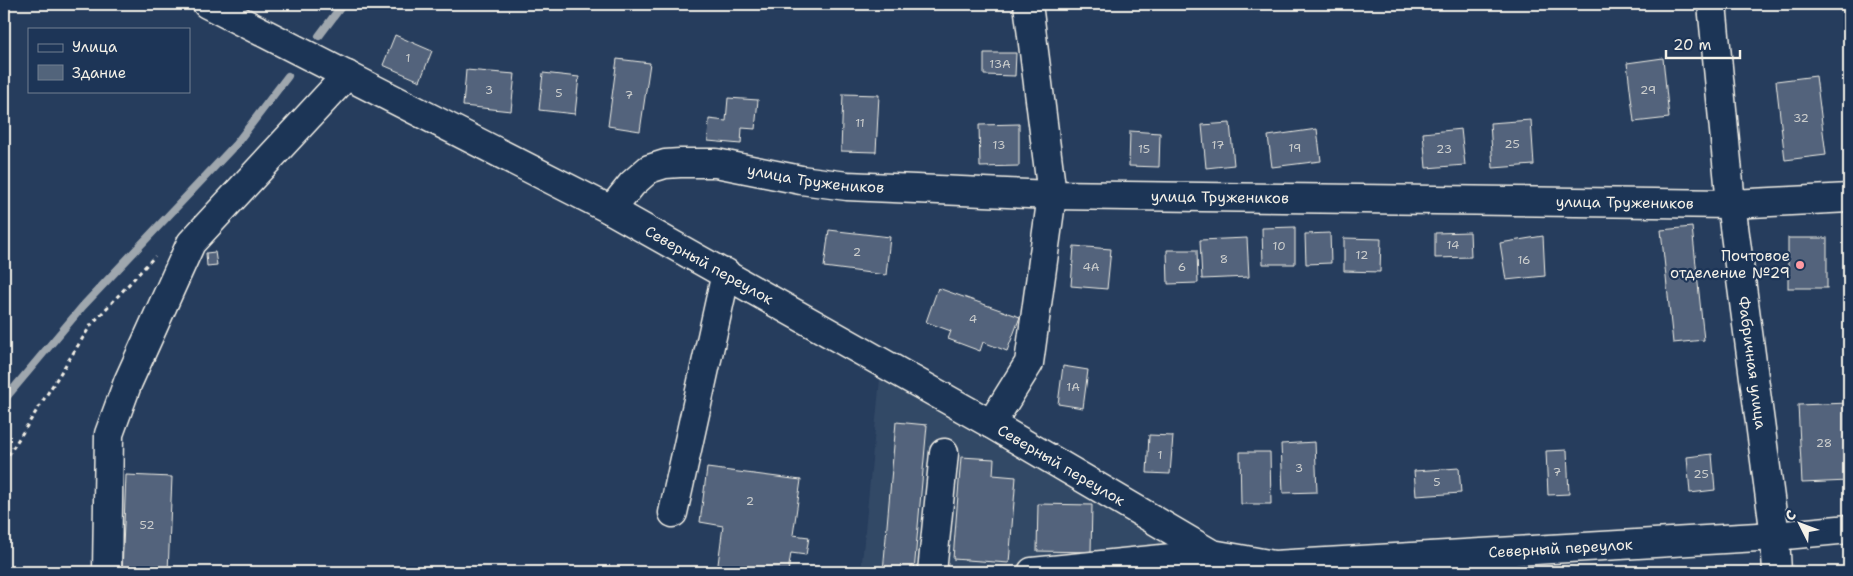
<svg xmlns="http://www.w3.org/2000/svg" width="1853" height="576" font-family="'Shantell Sans',sans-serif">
<rect width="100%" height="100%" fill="#263d5d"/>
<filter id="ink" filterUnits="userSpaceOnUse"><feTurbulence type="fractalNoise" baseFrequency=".02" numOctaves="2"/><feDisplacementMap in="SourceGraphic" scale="10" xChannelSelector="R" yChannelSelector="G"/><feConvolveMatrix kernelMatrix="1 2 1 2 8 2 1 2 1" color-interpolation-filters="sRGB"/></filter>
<g filter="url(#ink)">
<!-- built -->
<path fill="#334966" d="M 880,379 L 1172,547 L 1176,572 L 861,572 Z"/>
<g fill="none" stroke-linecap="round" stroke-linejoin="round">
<!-- stream -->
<g stroke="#9fa7ae" stroke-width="8">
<path d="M 319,36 L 343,4"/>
<path d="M 4,400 L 83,306 L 236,144 L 288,76"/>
</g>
</g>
<!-- building -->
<g fill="#52647b" stroke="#f4f1e8">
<path d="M 395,35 L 432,51 L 420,81 L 383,65 Z"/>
<path d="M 984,53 L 1016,53 L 1015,76 L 984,75 Z"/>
<path d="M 1663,58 L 1669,118 L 1634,122 L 1627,63 Z"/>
<path d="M 617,59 L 650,63 L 640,131 L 608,126 Z"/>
<path d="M 466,70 L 515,74 L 511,111 L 463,106 Z"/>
<path d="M 543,73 L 579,77 L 575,114 L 539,110 Z"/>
<path d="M 1816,76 L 1826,155 L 1785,160 L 1776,81 Z"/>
<path d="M 843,94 L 879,95 L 876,152 L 841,151 Z"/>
<path d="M 728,98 L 758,100 L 755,129 L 742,128 L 741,144 L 708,141 L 709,119 L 726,121 Z"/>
<path d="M 1531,120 L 1534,165 L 1493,168 L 1490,123 Z"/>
<path d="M 1230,123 L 1234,165 L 1206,168 L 1202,125 Z"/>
<path d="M 1019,124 L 1019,166 L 980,167 L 979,125 Z"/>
<path d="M 1317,129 L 1321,161 L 1272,167 L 1268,136 Z"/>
<path d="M 1461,129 L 1465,165 L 1426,168 L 1423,133 Z"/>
<path d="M 1130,131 L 1160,133 L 1159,167 L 1129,166 Z"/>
<path d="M 1295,227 L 1295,264 L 1263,264 L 1262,228 Z"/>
<path d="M 1692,227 L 1704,340 L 1673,343 L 1661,230 Z"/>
<path d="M 829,230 L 890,237 L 886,275 L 824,267 Z"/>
<path d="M 1470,232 L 1471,257 L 1435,258 L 1435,233 Z"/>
<path d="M 1330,233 L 1331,263 L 1306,264 L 1305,234 Z"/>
<path d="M 1543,236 L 1545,276 L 1506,280 L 1500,243 Z"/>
<path d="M 1247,238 L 1249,277 L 1202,279 L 1200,240 Z"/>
<path d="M 1344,238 L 1381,239 L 1380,272 L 1344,271 Z"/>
<rect x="1788" y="238" width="39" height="50"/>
<path d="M 1074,246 L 1111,249 L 1107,289 L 1071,286 Z"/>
<path d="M 1167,250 L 1197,250 L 1198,283 L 1168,284 Z"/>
<path d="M 215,252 L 217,265 L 207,266 L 206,253 Z"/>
<path d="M 938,288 L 1020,317 L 1007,351 L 983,342 L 980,351 L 948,339 L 951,331 L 926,322 Z"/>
<path d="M 1063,366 L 1088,370 L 1083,408 L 1058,404 Z"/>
<path d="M 1849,403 L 1849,481 L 1802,483 L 1798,405 Z"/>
<path d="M 896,422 L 927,425 L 914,572 L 883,572 Z"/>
<path d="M 1149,435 L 1173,436 L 1170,474 L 1147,473 Z"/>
<path d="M 1315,442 L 1317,492 L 1283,493 L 1281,444 Z"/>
<path d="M 1567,450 L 1569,494 L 1548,495 L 1546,451 Z"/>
<path d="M 1240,452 L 1270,452 L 1271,504 L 1241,504 Z"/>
<path d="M 1712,454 L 1715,490 L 1690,493 L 1687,457 Z"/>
<path d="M 961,457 L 994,459 L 993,475 L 1016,477 L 1009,563 L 953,559 Z"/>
<path d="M 707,468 L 801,480 L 793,535 L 809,537 L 806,555 L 791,553 L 788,572 L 717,572 L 723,526 L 700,522 Z"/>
<path d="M 1459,468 L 1461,493 L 1416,496 L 1414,471 Z"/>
<path d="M 126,475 L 172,477 L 168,572 L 122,572 Z"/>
<path d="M 1038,504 L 1092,505 L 1091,552 L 1037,551 Z"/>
</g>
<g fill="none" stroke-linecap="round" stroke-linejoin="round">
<!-- minor casing -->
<g stroke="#f4f1e8" stroke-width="31">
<g id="minor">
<path id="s1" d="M 207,4 L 611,210 L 991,424 L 1212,554 L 1274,565 L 1775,536 L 1849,529"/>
<path id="s2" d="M 1712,4 L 1731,204 L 1775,536 L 1777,572"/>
<path id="s3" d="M 611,210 L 632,184 L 649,169 L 665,164 L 680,163 L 716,163 L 801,180 L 847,186 L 1052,195 L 1731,204 L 1849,198"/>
<path d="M 991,424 L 1029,363 L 1052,195 L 1028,4"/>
<path d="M 673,513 L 726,273"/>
<path d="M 107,572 L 109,434 L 128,382 L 191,243 L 347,75"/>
<path d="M 932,572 L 944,453"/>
<path d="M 1032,572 L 1212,554"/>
</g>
</g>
<!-- path -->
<path stroke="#f4f1e8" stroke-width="3" stroke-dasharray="4 4" stroke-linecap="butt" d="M 4,462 L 91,325 L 155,256"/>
<!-- minor -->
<use href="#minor" stroke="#1d3557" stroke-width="28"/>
</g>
</g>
<!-- markers -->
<circle fill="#ff9aa2" stroke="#1d3557" stroke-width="2" cx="1800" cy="265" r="5"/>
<g text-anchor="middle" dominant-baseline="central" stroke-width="4.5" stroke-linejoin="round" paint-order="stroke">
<!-- number labels -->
<g font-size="12" fill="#cccecd">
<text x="408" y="58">1</text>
<text x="1000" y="64">13А</text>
<text x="489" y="90">3</text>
<text x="1648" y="90">29</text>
<text x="559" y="93">5</text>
<text x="629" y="95">7</text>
<text x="1801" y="118">32</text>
<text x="860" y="123">11</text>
<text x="1512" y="144">25</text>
<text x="999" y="145">13</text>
<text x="1218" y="145">17</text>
<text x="1295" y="148">19</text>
<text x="1144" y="149">15</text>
<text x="1444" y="149">23</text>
<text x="1453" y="245">14</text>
<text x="1279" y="246">10</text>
<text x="857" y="252">2</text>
<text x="1362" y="255">12</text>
<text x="1224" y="259">8</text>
<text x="1524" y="260">16</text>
<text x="1091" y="267">4А</text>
<text x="1182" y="267">6</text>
<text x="973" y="319">4</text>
<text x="1073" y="387">1А</text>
<text x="1824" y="443">28</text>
<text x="1160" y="455">1</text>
<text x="1299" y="468">3</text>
<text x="1557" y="472">7</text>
<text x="1701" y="474">25</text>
<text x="1437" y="482">5</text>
<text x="750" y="501">2</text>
<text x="147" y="525">52</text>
</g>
<!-- street labels -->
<g font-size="15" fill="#f4f1e8" stroke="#1d3557">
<text stroke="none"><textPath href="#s3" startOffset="225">улица Тружеников</textPath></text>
<text stroke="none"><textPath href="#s3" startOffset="630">улица Тружеников</textPath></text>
<text stroke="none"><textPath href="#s3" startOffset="1035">улица Тружеников</textPath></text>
<text stroke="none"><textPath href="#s1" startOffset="566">Северный переулок</textPath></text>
<text stroke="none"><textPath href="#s2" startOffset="361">Фабричная улица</textPath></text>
<text stroke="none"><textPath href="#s1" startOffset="971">Северный переулок</textPath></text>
<text stroke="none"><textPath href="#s1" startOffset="1496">Северный переулок</textPath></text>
</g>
<!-- poi labels -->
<g font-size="15" fill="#f4f1e8" stroke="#1d3557" text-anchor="end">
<text x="1790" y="256">Почтовое<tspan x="1790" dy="17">отделение №29</tspan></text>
</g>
</g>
<!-- margin -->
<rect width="1853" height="576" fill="none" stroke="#1d3557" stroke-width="20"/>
<rect x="10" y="10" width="1833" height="556" fill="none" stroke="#f4f1e8" stroke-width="2" filter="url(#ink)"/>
<!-- legend -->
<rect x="28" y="28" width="162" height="65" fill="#1d3557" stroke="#738091"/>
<rect x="38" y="44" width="25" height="8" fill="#1d3557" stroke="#738091"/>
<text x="72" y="52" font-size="15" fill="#f4f1e8">Улица</text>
<rect x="38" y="65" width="25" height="15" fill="#52647b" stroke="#738091"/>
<text x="72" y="78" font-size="15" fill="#f4f1e8">Здание</text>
<!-- north arrow -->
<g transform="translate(1800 524) rotate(312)" stroke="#1d3557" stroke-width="4" paint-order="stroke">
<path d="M0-4L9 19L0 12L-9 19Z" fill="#f4f1e8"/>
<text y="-8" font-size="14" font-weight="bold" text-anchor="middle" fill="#f4f1e8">С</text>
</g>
<!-- scale -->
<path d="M1666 50v8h74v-8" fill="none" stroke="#f4f1e8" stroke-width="2.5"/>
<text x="1673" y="50" font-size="15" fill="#f4f1e8" stroke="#1d3557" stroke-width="4" paint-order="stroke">20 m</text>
</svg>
